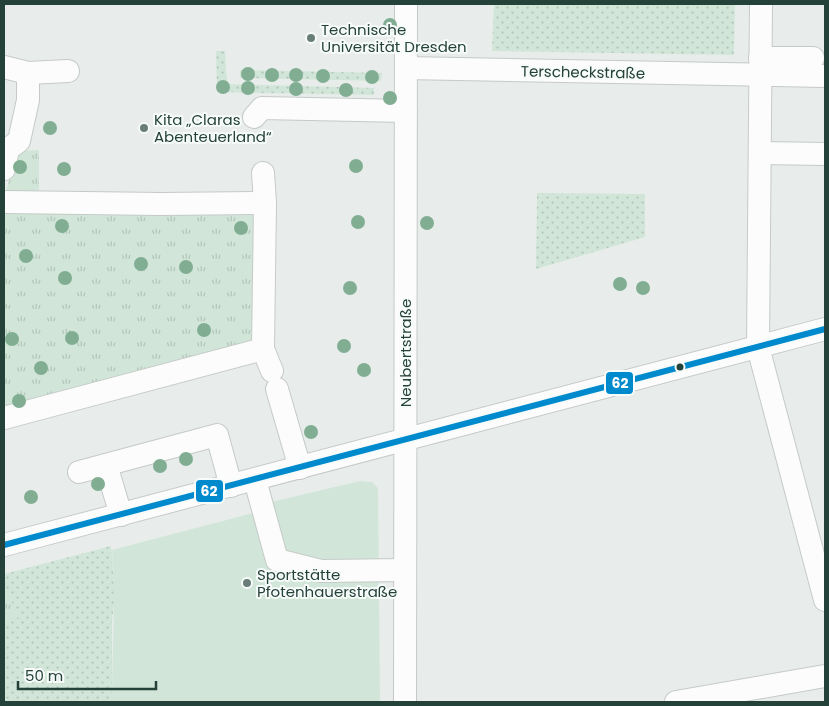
<svg xmlns="http://www.w3.org/2000/svg" width="829" height="706" font-family="Poppins,sans-serif">
<defs>
<pattern id="grass-dots" width="8" height="8" patternUnits="userSpaceOnUse" patternTransform="scale(1.25)"><rect width="8" height="8" fill="#d1e6d8"/><path d="M2 2h.1M6 6h.1" fill="none" stroke="#b3c6ba" stroke-width="1.8" stroke-linecap="round"/></pattern>
<pattern id="park-tufts" width="24" height="20" patternUnits="userSpaceOnUse" patternTransform="scale(1.25)"><rect width="24" height="20" fill="#d1e6d8"/><path d="M3 7l-1-3M5 7V3M7 7l1-3M15 17l-1-3M17 17v-4M19 17l1-3" fill="none" stroke="#b3c6ba"/></pattern>
</defs>
<rect width="100%" height="100%" fill="#e8edeb"/>
<!-- grass -->
<g fill="url(#grass-dots)">
<path d="M 494,4 L 735,4 L 734,55 L 492,51 Z"/>
<path d="M 216,51 L 225,51 L 227,84 L 374,88 L 374,95 L 217,92 Z"/>
<path d="M 240,70 L 382,73 L 381,81 L 240,78 Z"/>
<path d="M 537,193 L 645,194 L 645,237 L 536,269 Z"/>
<path d="M 111,546 L 115,595 L 112,622 L 112,702 L 4,702 L 4,574 Z"/>
</g>
<!-- park -->
<g fill="url(#park-tufts)">
<path d="M 39,150 L 39,200 L 258,201 L 257,343 L 10,411 L 4,401 L 4,196 L 19,151 Z"/>
<path d="M 4,588 L 21,619 L 4,620 Z"/>
</g>
<!-- pitch -->
<path fill="#d1e6d8" d="M 360,481 L 372,482 L 378,488 L 380,702 L 112,702 C 112,651 116,601 112,550 L 257,512 L 267,503 Z"/>
<g fill="none" stroke-linecap="round" stroke-linejoin="round">
<!-- minor casing -->
<g stroke="#c5cac8" stroke-width="24">
<g id="minor">
<path d="M 761,4 L 758,347 L 825,600"/>
<path d="M 760,58 L 813,58"/>
<path d="M 4,67 L 28,73 L 28,100 L 19,141 L 8,149 L 4,169"/>
<path d="M 406,68 L 825,76"/>
<path d="M 28,73 L 68,71"/>
<path d="M 254,117 L 262,108 L 406,111"/>
<path d="M 760,153 L 825,154"/>
<path d="M 4,202 L 161,204 L 265,203"/>
<path d="M 263,349 L 272,371"/>
<path d="M 277,389 L 300,468"/>
<path d="M 4,418 L 263,349 L 265,203 L 263,173"/>
<path d="M 106,465 L 121,515"/>
<path d="M 79,472 L 217,435 L 231,486"/>
<path d="M 255,480 L 277,560 L 321,571 L 405,570"/>
<path d="M 4,545 L 825,329"/>
<path d="M 405,702 L 406,4"/>
<path d="M 676,702 L 825,676"/>
</g>
</g>
<!-- minor -->
<use href="#minor" stroke="#fcfcfc" stroke-width="22"/>
<!-- bus-1 casing -->
<g stroke="#f7fbf9" stroke-width="10">
<path id="bus-1" d="M 4,545 L 825,329"/>
</g>
<!-- bus-1 -->
<use href="#bus-1" stroke="#008ace" stroke-width="6"/>
</g>
<!-- trees -->
<g fill="#81ae93">
<circle cx="390" cy="25" r="7"/>
<circle cx="248" cy="74" r="7"/>
<circle cx="272" cy="75" r="7"/>
<circle cx="296" cy="75" r="7"/>
<circle cx="323" cy="76" r="7"/>
<circle cx="372" cy="77" r="7"/>
<circle cx="223" cy="87" r="7"/>
<circle cx="248" cy="88" r="7"/>
<circle cx="296" cy="89" r="7"/>
<circle cx="346" cy="90" r="7"/>
<circle cx="390" cy="98" r="7"/>
<circle cx="50" cy="128" r="7"/>
<circle cx="356" cy="166" r="7"/>
<circle cx="20" cy="167" r="7"/>
<circle cx="64" cy="169" r="7"/>
<circle cx="358" cy="222" r="7"/>
<circle cx="427" cy="223" r="7"/>
<circle cx="62" cy="226" r="7"/>
<circle cx="241" cy="228" r="7"/>
<circle cx="26" cy="256" r="7"/>
<circle cx="141" cy="264" r="7"/>
<circle cx="186" cy="267" r="7"/>
<circle cx="65" cy="278" r="7"/>
<circle cx="620" cy="284" r="7"/>
<circle cx="350" cy="288" r="7"/>
<circle cx="643" cy="288" r="7"/>
<circle cx="204" cy="330" r="7"/>
<circle cx="72" cy="338" r="7"/>
<circle cx="12" cy="339" r="7"/>
<circle cx="344" cy="346" r="7"/>
<circle cx="41" cy="368" r="7"/>
<circle cx="364" cy="370" r="7"/>
<circle cx="19" cy="401" r="7"/>
<circle cx="311" cy="432" r="7"/>
<circle cx="186" cy="459" r="7"/>
<circle cx="160" cy="466" r="7"/>
<circle cx="98" cy="484" r="7"/>
<circle cx="31" cy="497" r="7"/>
</g>
<!-- markers -->
<g fill="#697e78" stroke="#f7fbf9" stroke-width="2">
<circle cx="311" cy="38" r="5"/>
<circle cx="144" cy="128" r="5"/>
<circle cx="247" cy="583" r="5"/>
</g>
<circle fill="#24423a" stroke="#f7fbf9" stroke-width="2" cx="680" cy="367" r="4.5"/>
<g text-anchor="middle" dominant-baseline="central" stroke-width="4" stroke-linejoin="round" paint-order="stroke">
<!-- poi labels -->
<g font-size="15" fill="#24423a" stroke="#f7fbf9" text-anchor="start">
<text x="321" y="29">Technische<tspan x="321" dy="17">Universität Dresden</tspan></text>
<text x="154" y="119">Kita „Claras<tspan x="154" dy="17">Abenteuerland“</tspan></text>
<text x="257" y="574">Sportstätte<tspan x="257" dy="17">Pfotenhauerstraße</tspan></text>
</g>
<!-- street labels -->
<g font-size="15" fill="#24423a" stroke="#f7fbf9">
<text transform="translate(583 72) rotate(1)">Terscheckstraße</text>
<text transform="translate(405 353) rotate(-90)">Neubertstraße</text>
</g>
</g>
<g stroke="#f7fbf9" stroke-width="2">
<rect x="605" y="371" width="29" height="24" rx="5" fill="#008ace"/>
<rect x="195" y="479" width="29" height="24" rx="5" fill="#008ace"/>
</g>
<g font-size="14" text-anchor="middle" font-weight="bold" fill="#fff">
<text x="620" y="388">62</text>
<text x="209" y="496">62</text>
</g>
<!-- border -->
<rect width="829" height="706" fill="none" stroke="#24423a" stroke-width="10"/>
<!-- scale -->
<path d="M18 681v8h138v-8" fill="none" stroke="#24423a" stroke-width="2.5"/>
<text x="25" y="681" font-size="15" fill="#24423a" stroke="#f7fbf9" stroke-width="4" paint-order="stroke">50 m</text>
</svg>
